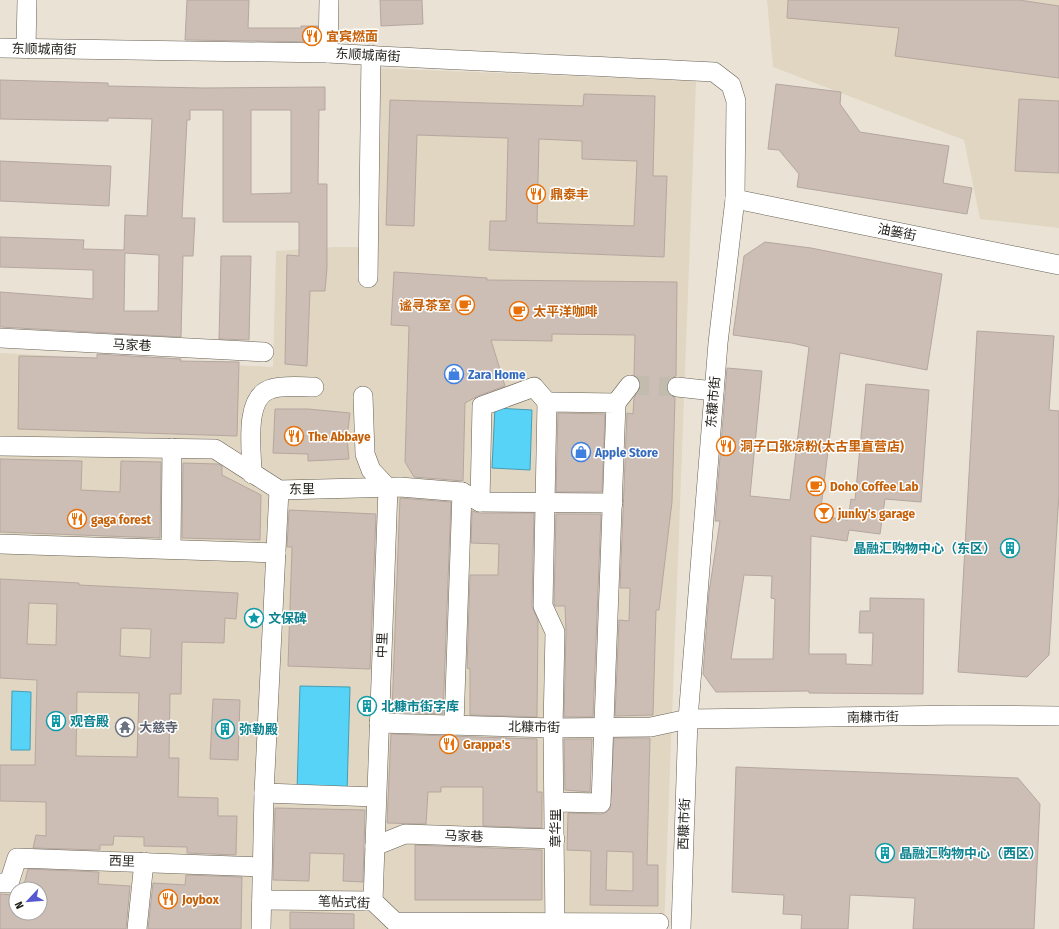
<svg xmlns="http://www.w3.org/2000/svg" width="1059" height="929" font-family="'Fira Sans Condensed','Noto Sans SC',sans-serif">
<rect width="100%" height="100%" fill="#eae3d5"/>
<!-- built -->
<g fill="#e0d6c1" fill-rule="evenodd">
<path d="M 767,0 L 1059,0 L 1059,228 L 980,219 L 964,140 L 773,67 Z"/>
<path d="M 374,68 L 696,81 L 664,929 L 0,929 L 0,353 L 273,367 L 276,251 L 335,247 L 375,247 ZM 16,889 L 40,889 L 40,913 L 16,913 Z"/>
</g>
<!-- water -->
<g fill="#57d3f7" stroke="#469db4">
<path d="M 495,408 L 532,410 L 530,470 L 492,468 Z"/>
<path d="M 300,686 L 350,687 L 347,793 L 297,791 Z"/>
<path d="M 12,691 L 31,692 L 30,750 L 11,750 Z"/>
</g>
<!-- building -->
<g fill="#ccbeb5" stroke="#b5a79f" fill-rule="evenodd">
<path d="M 187,0 L 249,0 L 248,28 L 301,28 L 301,26 L 318,26 L 317,42 L 185,40 Z"/>
<path d="M 380,0 L 422,0 L 423,24 L 381,26 Z"/>
<path d="M 788,0 L 1019,0 L 1059,6 L 1059,78 L 895,56 L 899,28 L 787,18 Z"/>
<path d="M 0,80 L 108,83 L 108,86 L 204,88 L 325,87 L 325,110 L 319,110 L 318,184 L 327,184 L 327,268 L 325,291 L 310,291 L 307,366 L 285,364 L 287,255 L 299,256 L 299,222 L 223,222 L 223,110 L 190,110 L 190,120 L 187,120 L 182,218 L 195,218 L 193,256 L 183,256 L 181,337 L 0,327 L 0,292 L 93,299 L 93,270 L 0,267 L 0,237 L 84,240 L 83,249 L 124,250 L 125,215 L 147,216 L 152,119 L 108,118 L 108,121 L 0,119 ZM 251,110 L 291,110 L 291,193 L 251,194 ZM 125,253 L 159,255 L 158,311 L 124,311 Z"/>
<path d="M 776,84 L 841,92 L 840,104 L 860,132 L 949,146 L 943,183 L 972,188 L 967,214 L 797,187 L 799,174 L 779,150 L 768,149 Z"/>
<path d="M 584,94 L 655,96 L 653,176 L 667,176 L 664,257 L 489,250 L 490,221 L 506,221 L 508,138 L 417,135 L 414,226 L 386,225 L 390,100 L 583,106 ZM 539,139 L 582,141 L 582,159 L 637,161 L 634,226 L 537,223 Z"/>
<path d="M 1019,99 L 1059,101 L 1059,173 L 1015,171 Z"/>
<path d="M 0,161 L 111,166 L 109,206 L 0,201 Z"/>
<path d="M 765,242 L 811,248 L 942,274 L 927,370 L 840,353 L 820,516 L 848,520 L 851,499 L 855,500 L 866,384 L 929,390 L 921,502 L 885,499 L 880,534 L 849,530 L 847,541 L 811,536 L 809,654 L 846,654 L 846,664 L 872,665 L 873,633 L 859,633 L 860,611 L 870,611 L 870,598 L 924,599 L 923,694 L 809,693 L 809,691 L 716,692 L 703,674 L 709,592 L 720,521 L 715,521 L 727,368 L 762,371 L 750,496 L 790,500 L 809,347 L 792,343 L 733,335 L 744,256 ZM 744,575 L 772,576 L 771,598 L 775,599 L 773,659 L 731,659 Z"/>
<path d="M 221,256 L 251,256 L 249,340 L 219,339 Z"/>
<path d="M 394,272 L 487,278 L 487,280 L 677,282 L 676,376 L 668,380 L 666,386 L 667,392 L 675,398 L 672,502 L 659,610 L 656,610 L 653,715 L 615,716 L 619,620 L 629,621 L 630,588 L 620,588 L 627,413 L 633,414 L 634,398 L 641,386 L 640,381 L 634,375 L 635,335 L 552,334 L 552,341 L 491,340 L 505,386 L 478,396 L 465,403 L 463,481 L 414,477 L 405,462 L 409,326 L 391,325 Z"/>
<path d="M 977,331 L 1054,336 L 1049,410 L 1059,411 L 1059,494 L 1049,655 L 1027,677 L 958,672 Z"/>
<path d="M 97,354 L 181,359 L 180,361 L 239,362 L 237,436 L 18,429 L 19,356 L 97,358 Z"/>
<path d="M 275,409 L 308,409 L 350,413 L 347,437 L 349,459 L 308,461 L 308,454 L 273,453 Z"/>
<path d="M 558,413 L 605,414 L 602,492 L 556,492 Z"/>
<path d="M 0,459 L 82,461 L 81,490 L 120,492 L 121,461 L 161,462 L 160,538 L 0,532 Z"/>
<path d="M 183,463 L 218,464 L 222,466 L 222,475 L 261,495 L 260,540 L 182,538 Z"/>
<path d="M 400,498 L 451,502 L 443,714 L 392,712 Z"/>
<path d="M 289,510 L 376,514 L 370,669 L 288,666 L 292,547 L 287,547 Z"/>
<path d="M 472,511 L 480,513 L 534,513 L 532,606 L 538,621 L 537,717 L 470,715 L 470,669 L 467,668 L 470,575 L 498,575 L 499,544 L 471,543 Z"/>
<path d="M 556,514 L 601,514 L 593,717 L 564,717 L 566,632 L 565,606 L 555,606 L 554,604 Z"/>
<path d="M 0,579 L 79,583 L 79,585 L 238,593 L 236,619 L 225,618 L 224,643 L 182,642 L 181,694 L 170,694 L 169,758 L 179,758 L 178,797 L 218,798 L 218,816 L 237,816 L 236,855 L 187,853 L 187,847 L 144,846 L 144,837 L 114,836 L 113,845 L 100,845 L 100,850 L 33,848 L 36,835 L 46,836 L 46,802 L 0,801 L 0,765 L 35,765 L 37,680 L 0,678 ZM 29,603 L 57,604 L 56,645 L 27,644 ZM 121,628 L 151,629 L 150,658 L 120,656 ZM 77,692 L 139,693 L 137,757 L 76,756 Z"/>
<path d="M 213,699 L 240,700 L 238,760 L 210,759 Z"/>
<path d="M 391,734 L 537,739 L 537,792 L 542,792 L 542,828 L 483,826 L 483,787 L 441,787 L 441,792 L 428,792 L 426,824 L 387,823 Z"/>
<path d="M 614,738 L 650,738 L 647,865 L 658,865 L 658,906 L 590,905 L 591,851 L 567,850 L 568,813 L 601,814 L 607,812 L 610,808 ZM 607,851 L 633,852 L 633,891 L 606,890 Z"/>
<path d="M 564,739 L 592,739 L 590,792 L 565,790 Z"/>
<path d="M 736,767 L 1018,778 L 1040,804 L 1034,929 L 913,929 L 915,898 L 850,895 L 848,929 L 801,929 L 802,915 L 783,914 L 784,895 L 732,892 Z"/>
<path d="M 275,808 L 365,810 L 363,882 L 343,881 L 344,854 L 310,853 L 309,881 L 273,880 Z"/>
<path d="M 415,845 L 542,850 L 542,900 L 415,900 Z"/>
<path d="M 28,869 L 99,872 L 98,884 L 130,886 L 126,929 L 0,929 L 0,894 L 16,895 L 16,913 L 40,913 L 40,889 L 23,889 Z"/>
<path d="M 186,875 L 242,877 L 241,929 L 148,929 L 153,883 L 185,885 Z"/>
<path d="M 290,912 L 354,914 L 354,929 L 290,929 Z"/>
</g>
<g fill="none" stroke-linecap="round" stroke-linejoin="round">
<!-- minor-tunnel -->
<path stroke="#c2bcaf" stroke-width="19" stroke-dasharray="19 10" stroke-linecap="butt" d="M 630,385 L 677,387"/>
<!-- minor casing -->
<g stroke="#676054" stroke-width="20">
<g id="minor">
<path d="M 0,48 L 328,53 C 456,61 585,65 714,72 L 731,85 L 736,101 L 735,199 L 718,343 L 688,719 L 681,929"/>
<path d="M 26,49 L 27,0"/>
<path d="M 328,53 L 329,0"/>
<path d="M 735,199 L 1059,265"/>
<path d="M 368,278 L 371,55"/>
<path d="M 0,338 L 264,352"/>
<path d="M 677,387 L 714,391"/>
<path d="M 363,396 L 365,454 L 371,470 L 388,488 L 373,901"/>
<path d="M 616,403 L 630,385"/>
<path d="M 0,446 L 215,449 L 279,490 L 400,487 L 462,492 L 480,502 L 613,503"/>
<path d="M 252,474 C 252,452 243,397 271,389 C 282,385 302,387 314,387"/>
<path d="M 480,502 L 482,406 L 534,387 L 547,402"/>
<path d="M 0,544 L 276,553"/>
<path d="M 171,549 L 172,448"/>
<path d="M 379,723 L 553,728 L 651,727 L 688,719 L 962,715 L 1059,716"/>
<path d="M 454,725 L 462,492"/>
<path d="M 264,793 L 376,797"/>
<path d="M 375,846 L 405,834 L 555,839"/>
<path d="M 0,883 L 9,883 L 17,858 L 262,867"/>
<path d="M 262,900 L 373,901 L 395,922 L 659,923"/>
<path d="M 137,929 L 144,862"/>
<path d="M 261,929 L 264,793 L 279,490"/>
<path d="M 555,929 L 553,728 L 555,632 L 543,606 L 547,402 L 616,403 L 601,803 L 555,802"/>
</g>
</g>
<!-- minor -->
<use href="#minor" stroke="#fff" stroke-width="19"/>
</g>
<!-- icons -->
<defs>
<g id="restaurant-ring" transform="scale(1)"><circle r="9.5" fill="#fff" stroke="#e8710a" stroke-width="1.5"/><path d="M-5-6h1v4h1v-4h1v4h1v-4h1v5L-1.5 .5V6h-2V.5L-5-1ZM5-6V6H3V1.5H1.5Q1.5-4 5-6Z" fill="#e8710a"/></g>
<g id="cafe-ring" transform="scale(1)"><circle r="9.5" fill="#fff" stroke="#e8710a" stroke-width="1.5"/><path d="M-5.5-4.5H6V0H3Q3 3.5 0 3.5H-2.5Q-5.5 3.5-5.5 0ZM3-3.2v2h1.7v-2ZM-6 4.5H4V6H-6Z" fill="#e8710a"/></g>
<g id="shop-ring" transform="scale(1)"><circle r="9.5" fill="#fff" stroke="#3f7fe0" stroke-width="1.5"/><path d="M-5-2.5h2.3a2.7 3.5 0 0 1 5.4 0H5L5.5 6h-11ZM-1.5-2.5h3a1.5 2.3 0 0 0-3 0Z" fill="#3f7fe0"/></g>
<g id="bar-ring" transform="scale(1)"><circle r="9.5" fill="#fff" stroke="#e8710a" stroke-width="1.5"/><path d="M-6-5H6L.8 .8V4.5H3.5V6h-7V4.5H-.8V.8Z" fill="#e8710a"/></g>
<g id="building-ring" transform="scale(1)"><circle r="9.5" fill="#fff" stroke="#0f9aa8" stroke-width="1.5"/><path d="M-4-6H4V6H1V3H-1V6H-4ZM-2.5-4.3h1.7v1.8h-1.7ZM.8-4.3h1.7v1.8H.8ZM-2.5-1h1.7V.8h-1.7ZM.8-1h1.7V.8H.8Z" fill="#0f9aa8"/></g>
<g id="sight-ring" transform="scale(1)"><circle r="9.5" fill="#fff" stroke="#0f9aa8" stroke-width="1.5"/><path d="M0-6L1.8-2.2L6-1.7L2.9 1.2L3.7 5.4L0 3.3L-3.7 5.4L-2.9 1.2L-6-1.7L-1.8-2.2Z" fill="#0f9aa8"/></g>
<g id="temple-ring" transform="scale(1)"><circle r="9.5" fill="#fff" stroke="#6b7280" stroke-width="1.5"/><path d="M0-6L5-2H3V0L6.5 2.5H4V6H1.5V3h-3V6H-4V2.5H-6.5L-3 0V-2H-5Z" fill="#6b7280"/></g>
</defs>
<g fill-rule="evenodd">
<use href="#restaurant-ring" x="312" y="36"/>
<use href="#restaurant-ring" x="536" y="194"/>
<use href="#cafe-ring" x="465" y="305"/>
<use href="#cafe-ring" x="519" y="311"/>
<use href="#shop-ring" x="454" y="374"/>
<use href="#restaurant-ring" x="294" y="436"/>
<use href="#restaurant-ring" x="726" y="446"/>
<use href="#shop-ring" x="581" y="452"/>
<use href="#cafe-ring" x="816" y="486"/>
<use href="#bar-ring" x="824" y="513"/>
<use href="#restaurant-ring" x="77" y="519"/>
<use href="#building-ring" x="1010" y="548"/>
<use href="#sight-ring" x="254" y="618"/>
<use href="#building-ring" x="367" y="706"/>
<use href="#building-ring" x="56" y="721"/>
<use href="#temple-ring" x="125" y="727"/>
<use href="#building-ring" x="225" y="729"/>
<use href="#restaurant-ring" x="449" y="744"/>
<use href="#building-ring" x="885" y="853"/>
<use href="#restaurant-ring" x="168" y="899"/>
</g>
<g text-anchor="middle" dominant-baseline="central" stroke-width="3" stroke-linejoin="round" paint-order="stroke">
<!-- food labels -->
<g font-size="13" font-weight="bold" fill="#c56008" stroke="#fff" text-anchor="start">
<text x="326" y="36">宜宾燃面</text>
<text x="550" y="194">鼎泰丰</text>
<text x="451" y="305" text-anchor="end">谧寻茶室</text>
<text x="533" y="311">太平洋咖啡</text>
<text x="308" y="436">The Abbaye</text>
<text x="740" y="446">洞子口张凉粉(太古里直营店)</text>
<text x="830" y="486">Doho Coffee Lab</text>
<text x="838" y="513">junky's garage</text>
<text x="91" y="519">gaga forest</text>
<text x="463" y="744">Grappa's</text>
<text x="182" y="899">Joybox</text>
</g>
<!-- street labels -->
<g font-size="13" fill="#201e19" stroke="#fff">
<text transform="translate(44 49) rotate(1)">东顺城南街</text>
<text transform="translate(368 55) rotate(3)">东顺城南街</text>
<text transform="translate(897 232) rotate(11)">油篓街</text>
<text transform="translate(132 345) rotate(3)">马家巷</text>
<text transform="translate(713 402) rotate(-85)">东糠市街</text>
<text transform="translate(302 489) rotate(-1)">东里</text>
<text transform="translate(382 645) rotate(-88)">中里</text>
<text transform="translate(873 717) rotate(-1)">南糠市街</text>
<text transform="translate(534 727) rotate(1)">北糠市街</text>
<text transform="translate(684 824) rotate(-88)">西糠市街</text>
<text transform="translate(555 828) rotate(-90)">章华里</text>
<text transform="translate(464 836) rotate(2)">马家巷</text>
<text transform="translate(122 861) rotate(2)">西里</text>
<text transform="translate(344 902) rotate(3)">笔帖式街</text>
</g>
<!-- shop labels -->
<g font-size="13" font-weight="bold" fill="#366cbe" stroke="#fff" text-anchor="start">
<text x="468" y="374">Zara Home</text>
<text x="595" y="452">Apple Store</text>
</g>
<!-- culture labels -->
<g font-size="13" font-weight="bold" fill="#0d838f" stroke="#fff" text-anchor="start">
<text x="996" y="548" text-anchor="end">晶融汇购物中心（东区）</text>
<text x="268" y="618">文保碑</text>
<text x="381" y="706">北糠市街字库</text>
<text x="70" y="721">观音殿</text>
<text x="239" y="729">弥勒殿</text>
<text x="899" y="853">晶融汇购物中心（西区）</text>
</g>
<!-- worship labels -->
<g font-size="13" font-weight="bold" fill="#5b616d" stroke="#fff" text-anchor="start">
<text x="139" y="727">大慈寺</text>
</g>
</g>
<!-- north arrow -->
<g transform="translate(28 901) rotate(244)"><circle r="19" fill="#ffffff" stroke="#a6a5a3"/>
<path d="M0-3L7 15L0 10L-7 15Z" fill="#5658cf"/>
<text y="-6" font-size="11" font-weight="bold" text-anchor="middle" fill="#201e19">N</text>
</g>
</svg>
